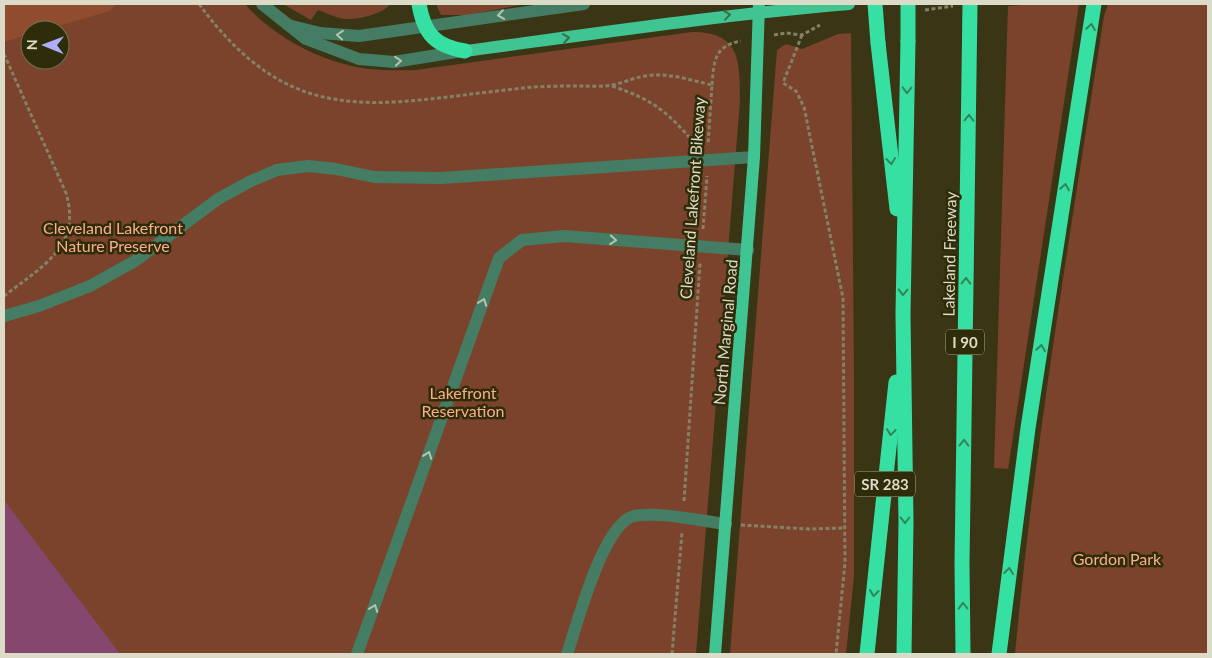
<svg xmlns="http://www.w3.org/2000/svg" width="1212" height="658" font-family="Lato,sans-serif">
<rect width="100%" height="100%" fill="#3a3615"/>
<!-- green -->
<g fill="#7b432b" fill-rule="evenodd">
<path d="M 4,4 L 245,4 C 274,38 325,64 369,69 C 385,71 400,70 416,70 L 692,32 C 740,32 740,60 740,100 L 696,654 L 4,654 ZM 30,30 L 60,30 L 60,60 L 30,60 Z"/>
<path d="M 283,4 L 390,4 C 384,14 357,20 345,19 C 336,18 326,13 318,10 L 311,20 Z"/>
<path d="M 436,4 L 525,4 L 468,15 L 441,15 Z"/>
<path d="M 1034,4 L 1079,4 L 1008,469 L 994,468 L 1008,6 Z"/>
<path d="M 1108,4 L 1208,4 L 1208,654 L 1015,654 C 1035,440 1071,229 1104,16 Z"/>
<path d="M 851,33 L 854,376 L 854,576 L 846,654 L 730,654 L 777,50 L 786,44 L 802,49 L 838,34 Z"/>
</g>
<!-- forest -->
<path fill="#904c2f" d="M 4,4 L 116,4 L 110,11 L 44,30 L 30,30 L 30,34 L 4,42 Z"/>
<!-- water -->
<path fill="#86476e" d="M 4,500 L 120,654 L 4,654 Z"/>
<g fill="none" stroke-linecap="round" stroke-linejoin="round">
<!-- path -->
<g stroke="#848166" stroke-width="3" stroke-dasharray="4 2.5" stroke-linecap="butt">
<path d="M 199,4 C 293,132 376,104 514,89 C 536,86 559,86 582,86 C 591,86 603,87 612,85 C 623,83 633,78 645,76 C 667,72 690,80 712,85 L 708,145"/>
<path d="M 925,10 L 953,6"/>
<path d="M 774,35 L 786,33 L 802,35 L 820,25"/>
<path d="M 802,35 L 783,83 L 796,91 L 804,107 L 843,298 L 845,563 L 836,654"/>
<path d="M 4,54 L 66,193 C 82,247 41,267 4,296"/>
<path d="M 712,85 C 714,61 714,46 741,41"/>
<path d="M 612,86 C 653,100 667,111 695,144"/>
<path d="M 703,229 L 707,176"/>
<path d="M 684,501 L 700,263"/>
<path d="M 741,525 L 809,529 L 845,528"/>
<path d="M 672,654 L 682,532"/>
</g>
<!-- minor -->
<g stroke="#457d64" stroke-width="12">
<path d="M 262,4 L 306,39 L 359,59 L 394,62 L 462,51"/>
<path d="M 288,25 L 320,33 L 359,36 L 584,4"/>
<path d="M 4,316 L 39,306 L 90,286 L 135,261 L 218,199 L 251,181 L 277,170 L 308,166 L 336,169 L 374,177 L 441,178 L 754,157"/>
<path d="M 357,654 L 499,258 L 522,240 L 564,236 L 748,250"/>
<path d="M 567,654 C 577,625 603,523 634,516 C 656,511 702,521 726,524"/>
</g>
<!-- major -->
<g stroke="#40c492" stroke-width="12">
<path d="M 465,51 C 593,34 720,15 849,4"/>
<path d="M 715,654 L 754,157 L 759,4"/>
</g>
<!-- highway -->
<g stroke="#36e0a3" stroke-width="15">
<path d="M 419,4 C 424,34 435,46 465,51"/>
<path d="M 878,43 L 897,209"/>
<path d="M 867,654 L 896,382"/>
<path d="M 904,654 L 906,522 L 903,314 L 908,41"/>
<path d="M 963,654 L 962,564 L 970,4"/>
<path d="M 999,654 L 1028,428 L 1094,4"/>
</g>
<!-- highway-bridge -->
<g stroke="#36e0a3" stroke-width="15">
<path d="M 875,4 L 878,43"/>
<path d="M 908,41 L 908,4"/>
</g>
</g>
<!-- one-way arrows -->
<defs><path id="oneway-chevron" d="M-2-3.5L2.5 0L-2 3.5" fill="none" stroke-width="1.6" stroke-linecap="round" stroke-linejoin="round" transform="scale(1.25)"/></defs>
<g stroke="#b6c4af">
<use href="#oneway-chevron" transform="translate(501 15) rotate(172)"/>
<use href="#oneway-chevron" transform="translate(340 35) rotate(-175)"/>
<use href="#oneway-chevron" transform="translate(398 61) rotate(-5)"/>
<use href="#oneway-chevron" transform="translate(613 240) rotate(4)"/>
<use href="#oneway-chevron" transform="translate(483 302) rotate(-70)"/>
<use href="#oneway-chevron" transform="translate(428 455) rotate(-70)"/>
<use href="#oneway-chevron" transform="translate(374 608) rotate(-70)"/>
</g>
<g stroke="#377047">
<use href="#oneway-chevron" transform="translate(727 15) rotate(-7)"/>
<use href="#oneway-chevron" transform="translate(566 38) rotate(-8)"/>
</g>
<g stroke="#328656">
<use href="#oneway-chevron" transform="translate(1091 27) rotate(-81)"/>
<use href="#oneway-chevron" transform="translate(907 90) rotate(91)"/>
<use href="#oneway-chevron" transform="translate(969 118) rotate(-89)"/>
<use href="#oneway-chevron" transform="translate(891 161) rotate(83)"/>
<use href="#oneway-chevron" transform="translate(1065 187) rotate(-81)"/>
<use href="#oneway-chevron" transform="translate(966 281) rotate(-89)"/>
<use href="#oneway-chevron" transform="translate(903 292) rotate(91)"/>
<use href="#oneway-chevron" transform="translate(1041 348) rotate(-81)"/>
<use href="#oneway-chevron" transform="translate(891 432) rotate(96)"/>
<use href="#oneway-chevron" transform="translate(964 443) rotate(-89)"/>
<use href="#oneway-chevron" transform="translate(905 520) rotate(90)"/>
<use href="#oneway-chevron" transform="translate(1009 571) rotate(-83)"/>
<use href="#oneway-chevron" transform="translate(874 593) rotate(96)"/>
<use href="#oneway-chevron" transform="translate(963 606) rotate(-91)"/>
</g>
<g text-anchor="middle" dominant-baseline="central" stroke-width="5" stroke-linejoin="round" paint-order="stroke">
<!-- shield labels -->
<g fill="#2f2c0a" stroke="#a8a68f" stroke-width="1">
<rect x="946" y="329.5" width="38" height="25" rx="4"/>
<rect x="855" y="471.5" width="60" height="25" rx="4"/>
</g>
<g font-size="15" font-weight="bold" fill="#dcdbc8">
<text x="965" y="342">I 90</text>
<text x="885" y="484">SR 283</text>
</g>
<!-- street labels -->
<g font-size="16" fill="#dcdbc8" stroke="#2f2c0a">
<text transform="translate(692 198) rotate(-86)">Cleveland Lakefront Bikeway</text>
<text transform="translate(949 254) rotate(-89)">Lakeland Freeway</text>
<text transform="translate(725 332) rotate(-85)">North Marginal Road</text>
</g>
<!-- park labels -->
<g font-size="16" fill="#fcad8c" stroke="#2f2c0a">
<text x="113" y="227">Cleveland Lakefront<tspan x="113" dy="18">Nature Preserve</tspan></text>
<text x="463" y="392">Lakefront<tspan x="463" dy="18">Reservation</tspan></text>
<text x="1117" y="558">Gordon Park</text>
</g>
</g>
<!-- border -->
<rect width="1212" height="658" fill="none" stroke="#dcdbc8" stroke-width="10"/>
<!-- north arrow -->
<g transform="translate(45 45) rotate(271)"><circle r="24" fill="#2f2c0a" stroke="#747256"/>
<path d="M0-4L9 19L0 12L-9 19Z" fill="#aeaefa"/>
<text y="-8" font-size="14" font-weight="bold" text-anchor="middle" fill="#dcdbc8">N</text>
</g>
</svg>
